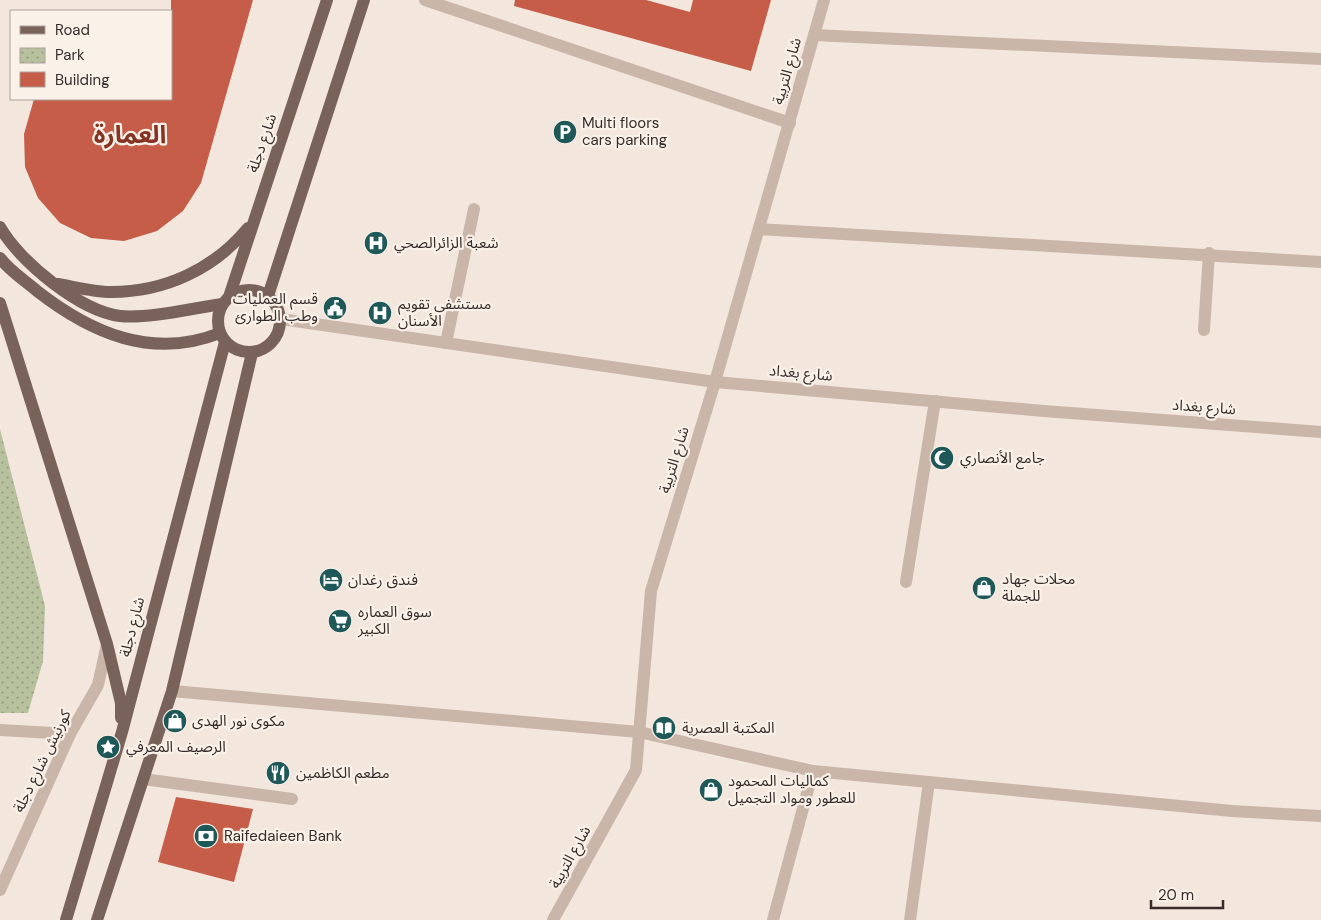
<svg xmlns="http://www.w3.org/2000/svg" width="1321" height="920" font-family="'DM Sans','Noto Sans Arabic',sans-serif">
<defs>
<pattern id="park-dots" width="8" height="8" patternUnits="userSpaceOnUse" patternTransform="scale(1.25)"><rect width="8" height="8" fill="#b7c19d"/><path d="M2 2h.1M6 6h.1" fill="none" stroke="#969d80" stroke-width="1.8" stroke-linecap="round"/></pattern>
</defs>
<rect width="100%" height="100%" fill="#f2e6dd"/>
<!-- park -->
<path fill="url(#park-dots)" d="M 0,429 L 45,606 L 43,661 L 28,713 L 0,713 Z"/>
<!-- building -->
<g fill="#c55d48">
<path d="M 171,0 L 253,0 L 201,183 L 183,211 L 157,231 L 124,241 L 91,238 L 60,223 L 38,198 L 25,167 L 24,134 L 34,99 L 171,99 Z"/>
<path d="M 515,0 L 646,0 L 690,12 L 693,0 L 771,0 L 751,71 L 514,6 Z"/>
<path d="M 176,797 L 253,809 L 234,882 L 158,862 Z"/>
</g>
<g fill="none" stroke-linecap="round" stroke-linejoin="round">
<!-- minor -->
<g stroke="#cab5a9" stroke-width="12">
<path d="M 425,0 L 790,123"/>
<path d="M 814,35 L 1321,59"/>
<path d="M 759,229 L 1321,262"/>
<path d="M 281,319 L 715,382 L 1044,411 L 1321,432"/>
<path d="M 1204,330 L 1209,253"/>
<path d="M 446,343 L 474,209"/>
<path d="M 906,582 L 935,401"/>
<path d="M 172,691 L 639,732 L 813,771 L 1232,811 L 1321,816"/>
<path d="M 0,730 L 70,734"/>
<path d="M 143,779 L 292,799"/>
<path d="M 0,890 L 70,734 L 98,685 L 107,644"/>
<path d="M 553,920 L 636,770 L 651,591 L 715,382 L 824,0"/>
<path d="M 773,920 L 813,771"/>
<path d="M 910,920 L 929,782"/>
</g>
<!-- major -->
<g stroke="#79625a" stroke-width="12">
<path d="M 0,227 C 19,261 80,311 120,316 C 149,319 193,308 222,304"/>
<path d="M 0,258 C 10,271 24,280 37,291 C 91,333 152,360 220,333"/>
<path d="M 58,284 C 75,287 94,292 111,292 C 165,292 214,269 248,228"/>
<circle cx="249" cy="321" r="31"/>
<path d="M 268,296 L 364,0"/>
<path d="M 229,297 L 327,0"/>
<path d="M 0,303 L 107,644 L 121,703 L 121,718"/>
<path d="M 66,920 L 122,732 L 225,342"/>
<path d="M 97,920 L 172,691 L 252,353"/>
</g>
</g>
<!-- icons -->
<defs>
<g id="parking-disc" transform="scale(1.25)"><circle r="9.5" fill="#1e5858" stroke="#faf1e9"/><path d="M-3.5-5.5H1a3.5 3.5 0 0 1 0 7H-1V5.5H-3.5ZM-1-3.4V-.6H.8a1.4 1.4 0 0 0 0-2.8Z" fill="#fff"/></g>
<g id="hospital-disc" transform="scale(1.25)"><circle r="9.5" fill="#1e5858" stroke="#faf1e9"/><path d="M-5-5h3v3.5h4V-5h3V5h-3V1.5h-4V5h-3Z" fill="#fff"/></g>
<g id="civic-disc" transform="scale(1.25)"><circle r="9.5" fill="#1e5858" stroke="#faf1e9"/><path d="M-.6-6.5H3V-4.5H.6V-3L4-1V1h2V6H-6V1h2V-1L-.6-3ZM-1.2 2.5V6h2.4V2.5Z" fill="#fff"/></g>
<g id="mosque-disc" transform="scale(1.25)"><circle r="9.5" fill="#1e5858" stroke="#faf1e9"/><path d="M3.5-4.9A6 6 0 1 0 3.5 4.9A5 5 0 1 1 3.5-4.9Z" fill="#fff"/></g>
<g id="hotel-disc" transform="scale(1.25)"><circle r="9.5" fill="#1e5858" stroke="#faf1e9"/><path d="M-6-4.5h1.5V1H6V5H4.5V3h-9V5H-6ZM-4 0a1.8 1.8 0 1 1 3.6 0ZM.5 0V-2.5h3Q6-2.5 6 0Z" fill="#fff"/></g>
<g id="shop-disc" transform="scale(1.25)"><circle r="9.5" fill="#1e5858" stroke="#faf1e9"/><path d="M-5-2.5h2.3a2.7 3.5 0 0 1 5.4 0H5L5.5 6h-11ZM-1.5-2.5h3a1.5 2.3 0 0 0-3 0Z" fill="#fff"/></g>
<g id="supermarket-disc" transform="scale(1.25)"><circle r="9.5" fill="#1e5858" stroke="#faf1e9"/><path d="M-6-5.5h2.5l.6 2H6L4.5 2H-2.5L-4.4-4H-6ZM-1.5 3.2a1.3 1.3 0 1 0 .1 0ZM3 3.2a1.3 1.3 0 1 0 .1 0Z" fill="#fff"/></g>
<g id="library-disc" transform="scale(1.25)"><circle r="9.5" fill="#1e5858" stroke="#faf1e9"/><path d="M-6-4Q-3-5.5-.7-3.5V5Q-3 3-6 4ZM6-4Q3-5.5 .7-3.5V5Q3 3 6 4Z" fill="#fff"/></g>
<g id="sight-disc" transform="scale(1.25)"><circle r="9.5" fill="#1e5858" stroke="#faf1e9"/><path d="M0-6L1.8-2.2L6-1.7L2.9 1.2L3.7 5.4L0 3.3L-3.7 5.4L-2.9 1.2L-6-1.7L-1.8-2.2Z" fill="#fff"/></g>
<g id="restaurant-disc" transform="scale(1.25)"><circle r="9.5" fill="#1e5858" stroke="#faf1e9"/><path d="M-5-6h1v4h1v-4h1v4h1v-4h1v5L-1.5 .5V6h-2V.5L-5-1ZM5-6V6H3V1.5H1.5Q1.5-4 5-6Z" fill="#fff"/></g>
<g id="bank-disc" transform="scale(1.25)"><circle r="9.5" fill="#1e5858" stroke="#faf1e9"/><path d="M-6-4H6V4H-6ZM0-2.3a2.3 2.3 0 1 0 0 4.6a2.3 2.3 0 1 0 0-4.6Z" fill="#fff"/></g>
</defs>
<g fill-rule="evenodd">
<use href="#parking-disc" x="565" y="132"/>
<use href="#hospital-disc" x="376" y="243"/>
<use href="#civic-disc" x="335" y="308"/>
<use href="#hospital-disc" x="380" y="313"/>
<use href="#mosque-disc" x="942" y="458"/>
<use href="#hotel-disc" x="331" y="580"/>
<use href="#shop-disc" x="984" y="588"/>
<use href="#supermarket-disc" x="340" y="621"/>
<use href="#shop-disc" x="175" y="721"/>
<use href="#library-disc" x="664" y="728"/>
<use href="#sight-disc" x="108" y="747"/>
<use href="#restaurant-disc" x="278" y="773"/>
<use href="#shop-disc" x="711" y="790"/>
<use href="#bank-disc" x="206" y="836"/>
</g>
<g text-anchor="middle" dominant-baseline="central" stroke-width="4.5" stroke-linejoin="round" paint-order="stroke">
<!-- street labels -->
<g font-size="15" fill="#372c29" stroke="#faf1e9">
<text transform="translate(787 71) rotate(-74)">شارع التربية</text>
<text transform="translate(262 143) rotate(-71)">شارع دجلة</text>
<text transform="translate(801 373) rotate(5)">شارع بغداد</text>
<text transform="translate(1204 407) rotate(4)">شارع بغداد</text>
<text transform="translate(674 460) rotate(-73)">شارع التربية</text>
<text transform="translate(132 627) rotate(-76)">شارع دجلة</text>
<text transform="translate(42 761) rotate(-64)">كورنيش شارع دجلة</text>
<text transform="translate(570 857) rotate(-61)">شارع التربية</text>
</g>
<!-- poi labels -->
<g font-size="15" fill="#372c29" stroke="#faf1e9" text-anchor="start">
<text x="582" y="123">Multi floors<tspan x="582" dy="17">cars parking</tspan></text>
<text x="394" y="243">شعبة الزائرالصحي</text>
<text x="318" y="299" text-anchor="end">قسم العمليات<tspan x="318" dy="17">وطب الطوارئ</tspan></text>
<text x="398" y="304">مستشفى تقويم<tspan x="398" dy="17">الأسنان</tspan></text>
<text x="960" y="458">جامع الأنصاري</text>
<text x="1002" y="579">محلات جهاد<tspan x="1002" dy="17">للجملة</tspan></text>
<text x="348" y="580">فندق رغدان</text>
<text x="358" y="612">سوق العماره<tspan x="358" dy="17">الكبير</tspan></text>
<text x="192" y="721">مكوى نور الهدى</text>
<text x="682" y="728">المكتبة العصرية</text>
<text x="126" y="747">الرصيف المعرفي</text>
<text x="296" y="773">مطعم الكاظمين</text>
<text x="728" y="781">كماليات المحمود<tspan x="728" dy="17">للعطور ومواد التجميل</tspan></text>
<text x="224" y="836">Raifedaieen Bank</text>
</g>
<!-- town labels -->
<g font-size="25" font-weight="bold" fill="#853322" stroke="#faf1e9">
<text x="130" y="134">العمارة</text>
</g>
</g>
<!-- legend -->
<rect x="10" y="10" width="162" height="90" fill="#faf1e9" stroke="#aca29c"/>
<rect x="20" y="26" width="25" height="8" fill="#79625a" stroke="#aca29c"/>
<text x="55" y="35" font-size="15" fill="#372c29">Road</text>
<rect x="20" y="48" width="25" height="15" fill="url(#park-dots)" stroke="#aca29c"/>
<text x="55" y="60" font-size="15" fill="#372c29">Park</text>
<rect x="20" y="72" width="25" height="15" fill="#c55d48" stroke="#aca29c"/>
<text x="55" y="85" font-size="15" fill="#372c29">Building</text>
<!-- scale -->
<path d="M1151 900v8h72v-8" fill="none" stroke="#372c29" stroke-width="2.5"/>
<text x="1158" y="900" font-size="15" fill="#372c29" stroke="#faf1e9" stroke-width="4" paint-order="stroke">20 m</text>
</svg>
